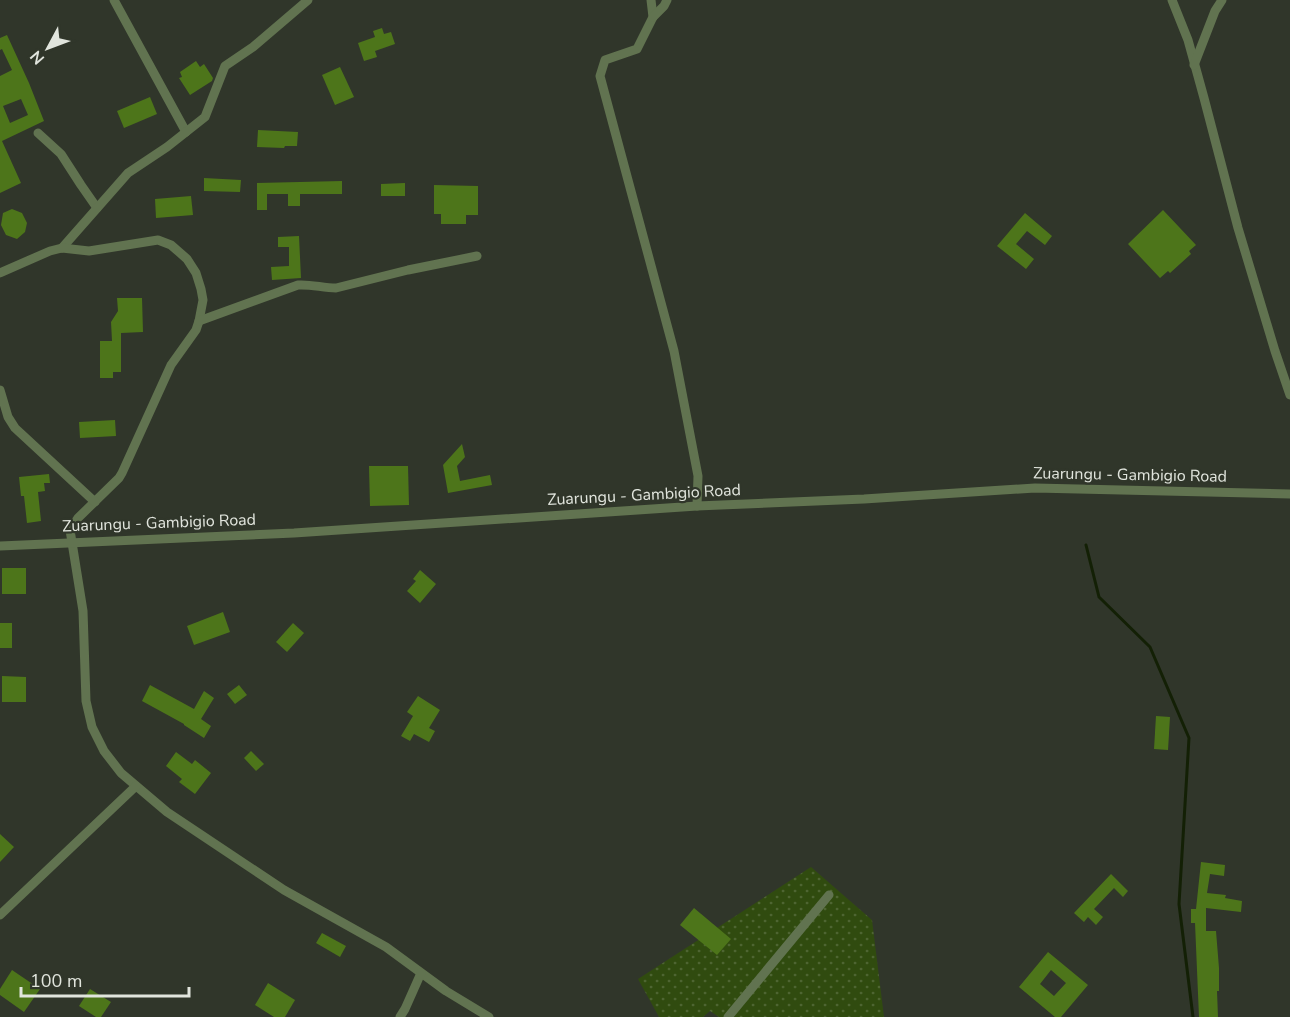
<svg xmlns="http://www.w3.org/2000/svg" width="1290" height="1017" font-family="'Nunito Sans',sans-serif">
<defs>
<pattern id="grass-dots" width="8" height="8" patternUnits="userSpaceOnUse" patternTransform="scale(1.5)"><rect width="8" height="8" fill="#304b0f"/><path d="M2 2h.1M6 6h.1" fill="none" stroke="#4e6532" stroke-width="1.8" stroke-linecap="round"/></pattern>
</defs>
<rect width="100%" height="100%" fill="#30362a"/>
<!-- grass -->
<path fill="url(#grass-dots)" d="M 811,867 L 872,920 L 884,1017 L 719,1017 L 710,1011 L 703,1017 L 659,1017 L 638,979 Z"/>
<g fill="none" stroke-linecap="round" stroke-linejoin="round">
<!-- stream -->
<path stroke="#132005" stroke-width="3" d="M 1086,545 L 1099,597 L 1150,647 L 1189,738 L 1179,904 L 1193,1017"/>
</g>
<!-- building -->
<g fill="#4d751a" fill-rule="evenodd">
<path d="M 382,28 L 384,34 L 391,32 L 395,44 L 375,51 L 377,57 L 364,61 L 358,43 L 375,37 L 373,31 Z"/>
<path d="M 7,35 L 29,83 L 44,121 L 2,141 L 21,183 L 0,193 L 0,76 L 12,70 L 2,49 L 0,50 L 0,38 ZM 21,99 L 28,115 L 10,123 L 3,106 Z"/>
<path d="M 196,61 L 200,67 L 204,64 L 213,78 L 212,81 L 190,95 L 179,78 L 182,77 L 180,72 Z"/>
<path d="M 340,67 L 354,97 L 335,105 L 322,75 Z"/>
<path d="M 150,97 L 157,114 L 124,128 L 117,111 Z"/>
<path d="M 258,130 L 298,132 L 297,146 L 285,146 L 284,148 L 257,147 Z"/>
<path d="M 204,178 L 241,180 L 240,192 L 204,191 Z"/>
<path d="M 342,181 L 342,194 L 300,194 L 300,206 L 288,206 L 288,194 L 267,194 L 267,210 L 257,210 L 257,183 Z"/>
<path d="M 405,183 L 405,196 L 381,196 L 381,184 Z"/>
<path d="M 434,185 L 478,186 L 478,215 L 466,215 L 466,224 L 441,224 L 441,214 L 434,214 Z"/>
<path d="M 191,196 L 193,215 L 156,218 L 155,199 Z"/>
<path d="M 12,209 L 22,213 L 27,223 L 25,232 L 17,239 L 6,235 L 1,225 L 3,213 Z"/>
<path d="M 1163,210 L 1196,245 L 1189,251 L 1191,254 L 1170,273 L 1168,271 L 1160,278 L 1128,244 Z"/>
<path d="M 1025,213 L 1052,236 L 1045,245 L 1027,231 L 1016,244 L 1034,259 L 1026,269 L 997,246 Z"/>
<path d="M 299,236 L 301,278 L 272,280 L 271,267 L 289,266 L 289,247 L 278,247 L 278,237 Z"/>
<path d="M 117,298 L 142,298 L 143,332 L 121,333 L 121,372 L 113,372 L 113,378 L 100,378 L 100,341 L 112,341 L 111,322 L 118,311 Z"/>
<path d="M 115,420 L 116,436 L 80,438 L 79,422 Z"/>
<path d="M 462,444 L 465,457 L 457,466 L 460,481 L 490,475 L 492,485 L 448,493 L 443,465 Z"/>
<path d="M 369,466 L 408,466 L 409,505 L 370,506 Z"/>
<path d="M 49,474 L 50,483 L 44,483 L 45,491 L 38,492 L 41,521 L 27,523 L 24,496 L 21,496 L 19,477 Z"/>
<rect x="2" y="568" width="24" height="26"/>
<path d="M 420,570 L 436,584 L 420,603 L 407,591 L 416,581 L 413,579 Z"/>
<path d="M 223,612 L 230,632 L 194,645 L 187,626 Z"/>
<rect x="0" y="623" width="12" height="25"/>
<path d="M 293,623 L 304,633 L 287,652 L 276,642 Z"/>
<path d="M 2,676 L 26,677 L 26,702 L 2,702 Z"/>
<path d="M 150,685 L 194,709 L 204,691 L 214,698 L 201,719 L 211,726 L 204,738 L 184,725 L 184,724 L 142,701 Z"/>
<path d="M 239,685 L 247,695 L 235,704 L 227,694 Z"/>
<path d="M 418,696 L 440,710 L 429,728 L 435,731 L 429,742 L 414,734 L 410,741 L 401,736 L 413,716 L 407,712 Z"/>
<path d="M 1156,716 L 1170,717 L 1168,750 L 1154,749 Z"/>
<path d="M 251,751 L 264,764 L 256,771 L 244,758 Z"/>
<path d="M 176,752 L 192,764 L 195,760 L 211,773 L 195,794 L 179,782 L 182,779 L 166,766 Z"/>
<path d="M 0,834 L 14,847 L 0,862 Z"/>
<path d="M 1201,862 L 1225,865 L 1224,876 L 1210,874 L 1207,893 L 1226,895 L 1225,898 L 1242,901 L 1241,912 L 1206,908 L 1206,931 L 1216,931 L 1219,968 L 1219,991 L 1217,991 L 1218,1017 L 1199,1017 L 1195,923 L 1191,923 L 1191,909 L 1196,909 Z"/>
<path d="M 1111,874 L 1128,891 L 1123,897 L 1114,888 L 1094,909 L 1103,917 L 1096,925 L 1088,917 L 1084,922 L 1074,913 Z"/>
<path d="M 694,908 L 731,939 L 717,955 L 680,925 Z"/>
<path d="M 322,933 L 346,946 L 340,957 L 316,943 Z"/>
<path d="M 1048,952 L 1088,985 L 1061,1017 L 1055,1017 L 1019,987 ZM 1051,970 L 1066,983 L 1054,996 L 1040,984 Z"/>
<path d="M 12,970 L 40,989 L 24,1012 L 0,995 L 0,989 Z"/>
<path d="M 268,983 L 295,1000 L 285,1017 L 274,1017 L 255,1005 Z"/>
<path d="M 90,989 L 111,1002 L 101,1017 L 96,1017 L 79,1006 Z"/>
</g>
<g fill="none" stroke-linecap="round" stroke-linejoin="round">
<!-- minor -->
<g stroke="#617350" stroke-width="9">
<path d="M 114,0 L 186,132"/>
<path d="M 651,0 L 653,17 L 637,49 L 605,60 L 600,76 L 674,351 L 698,476 L 697,506"/>
<path d="M 1172,0 L 1188,40 L 1204,98 L 1238,228 L 1275,351 L 1290,395"/>
<path d="M 653,17 L 664,6 L 667,0"/>
<path d="M 1194,65 L 1215,11 L 1222,0"/>
<path d="M 38,133 L 61,154 L 81,185 L 97,208"/>
<path d="M 62,248 L 128,173 L 167,147 L 205,117 L 225,66 L 253,47 L 308,0"/>
<path d="M 0,273 L 50,251 L 62,248 L 89,251 L 158,240 L 171,245 L 187,259 L 196,273 L 201,289 L 203,300 L 199,321 L 196,330 L 171,365 L 122,473 L 119,478 L 78,518 L 70,530 L 83,611 L 86,701 L 92,727 L 104,751 L 121,773 L 167,812 L 284,890 L 386,947 L 446,991 L 489,1017"/>
<path d="M 199,321 L 298,285 C 311,284 323,288 336,288 L 408,270 L 477,256"/>
<path d="M 0,390 L 8,417 L 15,428 L 95,502"/>
<path d="M 0,546 L 294,533 L 697,506 L 864,499 L 1035,488 L 1290,494"/>
<path d="M 0,915 L 136,786"/>
<path d="M 400,1017 L 405,1009 L 421,973"/>
<path d="M 728,1017 L 829,895"/>
</g>
</g>
<g text-anchor="middle" dominant-baseline="central" stroke-width="4.5" stroke-linejoin="round" paint-order="stroke">
<!-- street labels -->
<g font-size="16" fill="#e1e5dd" stroke="#30362a">
<text transform="translate(1130 475) rotate(1)">Zuarungu - Gambigio Road</text>
<text transform="translate(644 495) rotate(-3)">Zuarungu - Gambigio Road</text>
<text transform="translate(159 523) rotate(-2)">Zuarungu - Gambigio Road</text>
</g>
</g>
<!-- north arrow -->
<g transform="translate(48 48) rotate(229)" stroke="#30362a" stroke-width="4.5" paint-order="stroke">
<path d="M0-4.5L10 22L0 15L-10 22Z" fill="#e1e5dd"/>
<text y="-9" font-size="16" font-weight="bold" text-anchor="middle" fill="#e1e5dd">N</text>
</g>
<!-- scale -->
<path d="M21 987v9h168v-9" fill="none" stroke="#e1e5dd" stroke-width="3"/>
<text x="30" y="987" font-size="18" fill="#e1e5dd" stroke="#30362a" stroke-width="4.5" paint-order="stroke">100 m</text>
</svg>
